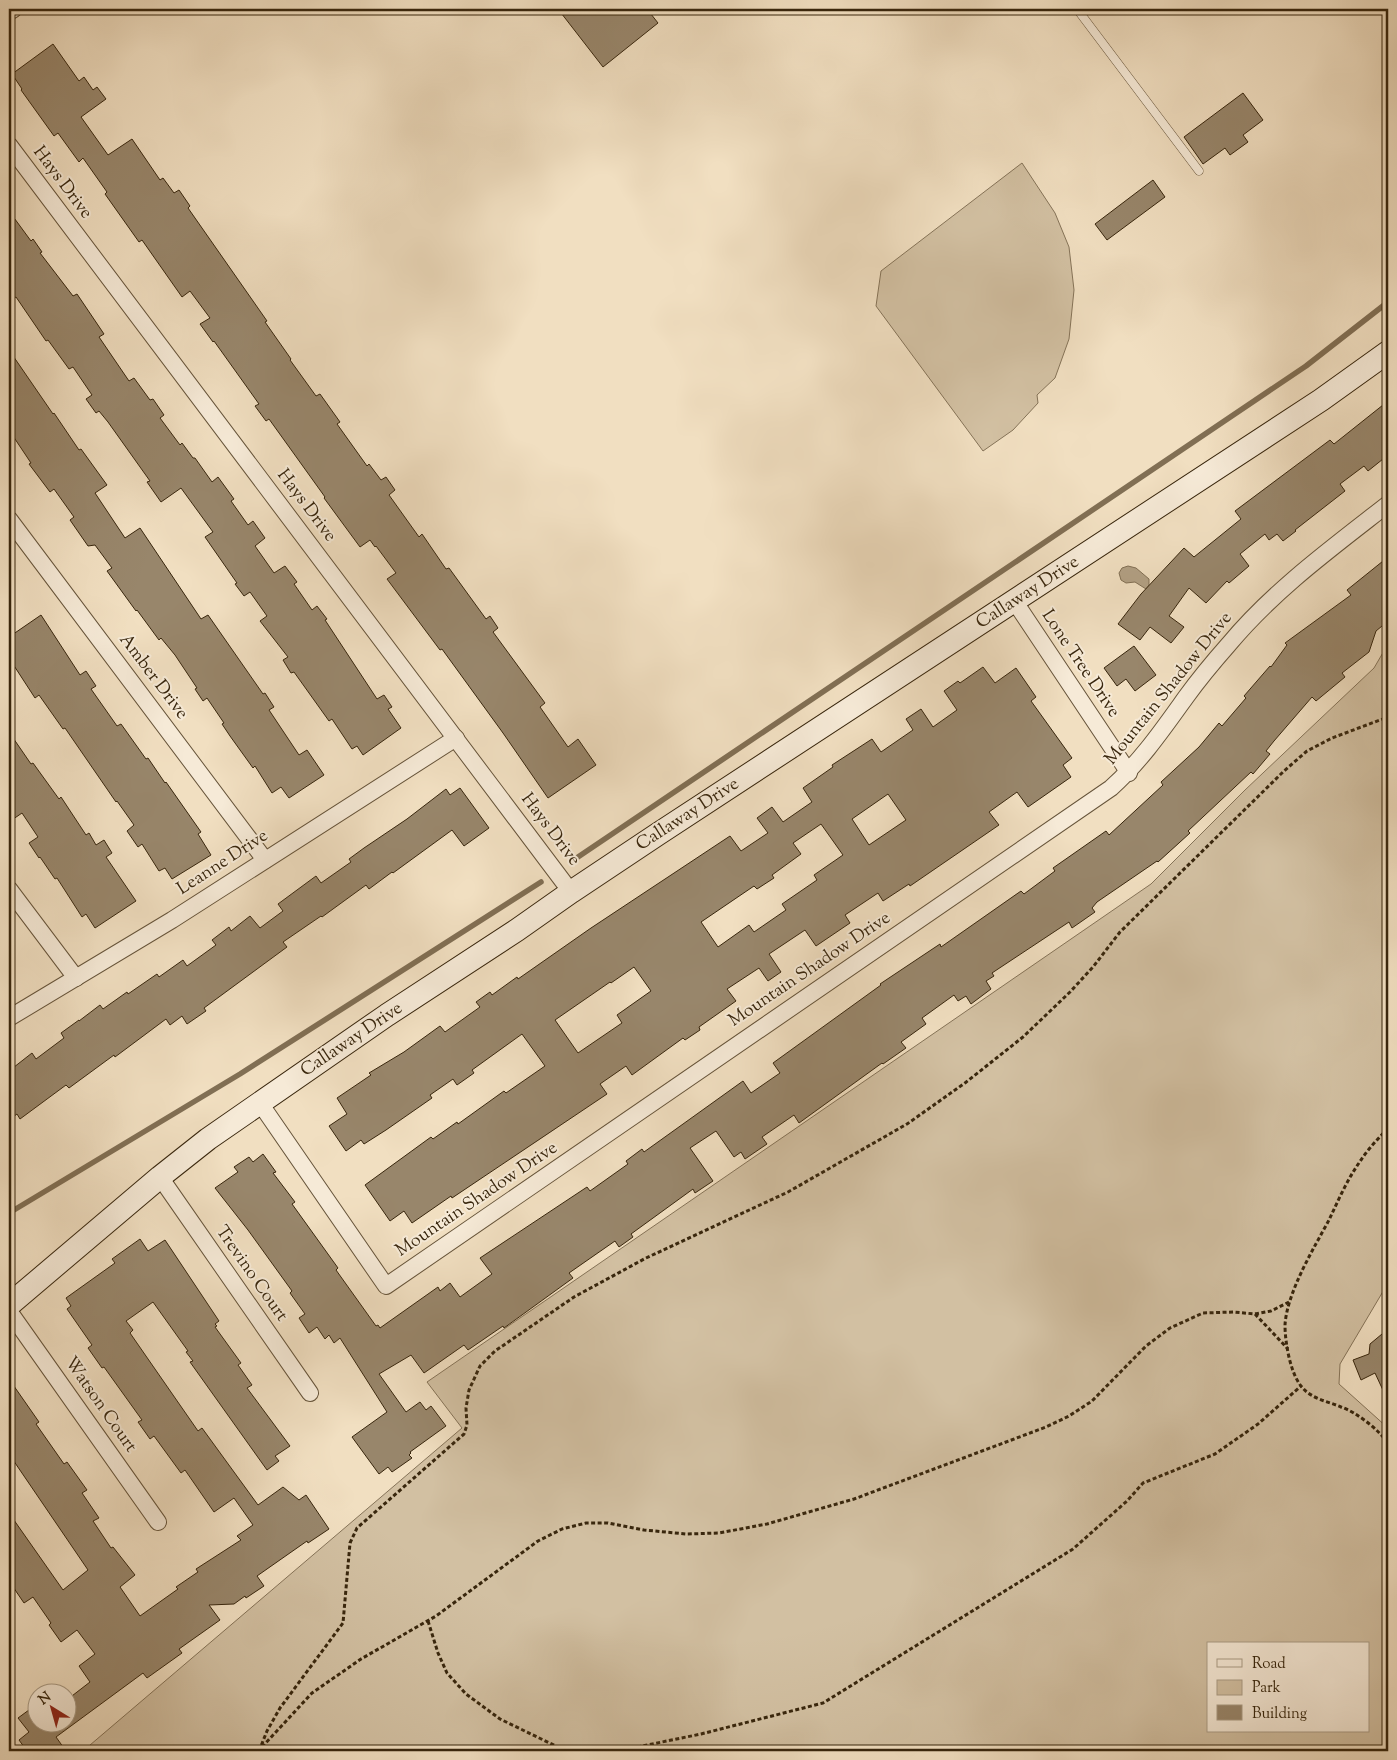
<svg xmlns="http://www.w3.org/2000/svg" width="1397" height="1760" font-family="'Sorts Mill Goudy',serif">
<rect width="100%" height="100%" fill="#f1dfc1"/>
<filter id="stains"><feTurbulence type="fractalNoise" baseFrequency=".004" numOctaves="4"/><feColorMatrix values="0 0 0 0 .2 0 0 0 0 .09 0 0 0 0 .02 0 0 0 .5 -.17"/></filter>
<radialGradient id="worn" r=".72"><stop offset=".6" stop-color="#630" stop-opacity="0"/><stop offset="1" stop-color="#630" stop-opacity=".3"/></radialGradient>
<!-- green -->
<g fill="#d2c0a2" stroke="#857358" fill-rule="evenodd">
<path d="M 1022,163 L 1055,213 L 1069,247 L 1074,290 L 1069,339 L 1055,378 L 1037,395 L 1038,403 L 1013,430 L 983,451 L 876,306 L 881,271 Z"/>
<path d="M 1388,644 L 1388,1283 L 1340,1364 L 1339,1384 L 1388,1428 L 1388,1751 L 83,1751 L 462,1428 L 427,1382 L 1151,884 L 1245,790 L 1374,668 ZM 1208,1644 L 1368,1644 L 1368,1731 L 1208,1731 Z"/>
</g>
<!-- water -->
<path fill="#b2a084" stroke="#816f54" d="M 1128,566 L 1136,568 L 1149,579 L 1149,585 L 1146,589 L 1135,582 L 1126,583 L 1121,580 L 1119,573 L 1122,568 Z"/>
<g fill="none" stroke-linecap="round" stroke-linejoin="round">
<!-- stream -->
<g stroke="#816f54" stroke-width="5.5">
<path d="M 578,857 L 1306,366 L 1388,302"/>
<path d="M 9,1213 L 240,1074 L 541,882"/>
</g>
</g>
<!-- building -->
<g fill="#98866b" stroke="#38260d" fill-rule="evenodd">
<path d="M 558,9 L 647,9 L 658,23 L 603,67 Z"/>
<path d="M 53,44 L 79,81 L 84,77 L 93,90 L 97,87 L 106,99 L 81,117 L 108,155 L 132,139 L 160,180 L 163,178 L 174,193 L 179,190 L 190,206 L 188,208 L 267,321 L 265,322 L 291,359 L 290,360 L 316,396 L 320,394 L 340,422 L 337,424 L 367,466 L 369,464 L 381,480 L 386,477 L 395,490 L 389,495 L 419,537 L 422,534 L 446,569 L 449,568 L 486,619 L 490,616 L 498,628 L 493,632 L 545,703 L 540,707 L 568,747 L 578,739 L 596,765 L 548,798 L 503,733 L 442,649 L 440,650 L 387,579 L 396,573 L 376,546 L 375,547 L 370,540 L 360,547 L 324,498 L 325,497 L 269,419 L 266,421 L 255,406 L 259,404 L 214,341 L 213,342 L 200,324 L 210,318 L 190,291 L 182,297 L 142,240 L 139,242 L 105,194 L 107,192 L 83,158 L 79,162 L 58,133 L 54,136 L 21,90 L 22,89 L 12,74 Z"/>
<path d="M 1243,93 L 1263,120 L 1243,135 L 1248,142 L 1230,155 L 1225,148 L 1203,164 L 1184,137 Z"/>
<path d="M 1153,180 L 1165,197 L 1107,240 L 1095,224 Z"/>
<path d="M 9,211 L 31,241 L 33,239 L 42,252 L 40,253 L 73,296 L 77,294 L 104,334 L 99,337 L 129,381 L 134,378 L 150,400 L 153,399 L 164,415 L 160,418 L 180,445 L 182,443 L 193,458 L 195,458 L 212,482 L 218,477 L 234,499 L 231,501 L 248,525 L 253,521 L 265,538 L 255,546 L 274,573 L 285,566 L 297,582 L 294,584 L 312,610 L 317,606 L 327,619 L 325,620 L 377,699 L 384,695 L 392,707 L 388,709 L 401,728 L 363,755 L 357,746 L 352,749 L 332,719 L 329,721 L 294,672 L 291,673 L 283,660 L 288,657 L 260,621 L 267,616 L 250,592 L 244,596 L 235,584 L 237,583 L 205,537 L 213,532 L 181,488 L 161,502 L 147,482 L 150,481 L 108,422 L 99,411 L 96,413 L 86,399 L 92,395 L 73,367 L 69,369 L 48,340 L 46,341 L 16,297 L 14,298 L 9,290 Z"/>
<path d="M 9,350 L 53,414 L 54,413 L 79,450 L 81,449 L 107,485 L 95,493 L 125,538 L 140,528 L 201,619 L 208,615 L 263,694 L 265,693 L 274,707 L 269,710 L 299,755 L 307,750 L 324,775 L 289,798 L 281,787 L 272,793 L 255,766 L 253,768 L 230,736 L 222,724 L 224,723 L 207,698 L 203,701 L 195,689 L 197,688 L 175,655 L 161,638 L 159,640 L 137,610 L 136,611 L 107,571 L 112,568 L 95,545 L 88,546 L 70,520 L 74,517 L 54,489 L 50,492 L 29,464 L 31,463 L 9,430 Z"/>
<path d="M 1388,401 L 1388,455 L 1368,471 L 1364,466 L 1340,484 L 1345,491 L 1295,530 L 1296,531 L 1283,541 L 1277,534 L 1269,540 L 1265,534 L 1240,554 L 1249,566 L 1229,583 L 1227,581 L 1206,603 L 1189,588 L 1169,616 L 1184,627 L 1171,643 L 1150,627 L 1140,640 L 1118,624 L 1141,594 L 1184,548 L 1194,557 L 1241,519 L 1235,511 L 1330,440 L 1334,444 Z"/>
<path d="M 1388,557 L 1388,621 L 1376,631 L 1369,652 L 1342,673 L 1345,677 L 1316,701 L 1312,697 L 1274,741 L 1266,751 L 1270,754 L 1253,774 L 1251,772 L 1188,831 L 1190,833 L 1158,862 L 1157,861 L 1097,902 L 1092,908 L 1095,912 L 1072,928 L 1069,922 L 992,973 L 994,976 L 986,981 L 991,989 L 971,1004 L 966,996 L 958,1001 L 954,995 L 922,1018 L 926,1024 L 901,1042 L 906,1048 L 883,1064 L 882,1063 L 799,1123 L 794,1115 L 762,1137 L 767,1144 L 745,1159 L 741,1152 L 734,1157 L 716,1131 L 690,1148 L 713,1181 L 695,1193 L 693,1189 L 631,1234 L 633,1237 L 619,1247 L 615,1241 L 569,1273 L 573,1278 L 504,1328 L 503,1326 L 468,1350 L 464,1345 L 424,1373 L 411,1355 L 379,1374 L 406,1412 L 420,1402 L 426,1410 L 431,1406 L 446,1426 L 410,1452 L 411,1453 L 409,1455 L 412,1458 L 392,1472 L 388,1467 L 379,1474 L 352,1437 L 387,1412 L 340,1338 L 334,1343 L 329,1335 L 325,1339 L 317,1327 L 309,1333 L 299,1318 L 305,1314 L 290,1293 L 292,1291 L 248,1230 L 215,1188 L 238,1172 L 234,1167 L 249,1157 L 253,1162 L 263,1154 L 276,1172 L 273,1173 L 295,1202 L 292,1204 L 338,1268 L 336,1270 L 376,1326 L 378,1325 L 380,1328 L 438,1287 L 440,1291 L 450,1283 L 460,1297 L 492,1274 L 480,1258 L 587,1187 L 590,1191 L 628,1164 L 626,1161 L 642,1149 L 644,1152 L 743,1081 L 751,1093 L 780,1073 L 773,1063 L 881,985 L 880,984 L 940,944 L 941,947 L 1021,891 L 1024,894 L 1055,871 L 1053,868 L 1106,831 L 1109,835 L 1163,785 L 1161,782 L 1199,747 L 1219,723 L 1222,726 L 1246,698 L 1244,696 L 1270,666 L 1271,667 L 1287,645 L 1285,643 L 1351,595 L 1347,590 Z"/>
<path d="M 41,615 L 80,675 L 86,671 L 96,686 L 91,689 L 117,726 L 121,724 L 146,759 L 148,758 L 165,783 L 166,782 L 201,832 L 198,834 L 211,855 L 172,879 L 165,868 L 159,871 L 142,844 L 138,847 L 127,831 L 134,825 L 117,801 L 116,802 L 65,728 L 63,729 L 39,695 L 35,698 L 9,658 L 9,637 Z"/>
<path d="M 1134,646 L 1156,675 L 1135,691 L 1126,679 L 1117,686 L 1104,668 Z"/>
<path d="M 983,667 L 995,683 L 1016,668 L 1036,697 L 1031,701 L 1072,758 L 1063,765 L 1071,777 L 1028,807 L 1017,792 L 989,812 L 999,825 L 910,886 L 909,884 L 883,901 L 878,893 L 845,915 L 850,923 L 816,946 L 805,930 L 769,954 L 781,972 L 768,981 L 759,968 L 727,989 L 736,1001 L 699,1027 L 700,1030 L 685,1040 L 683,1038 L 632,1075 L 626,1066 L 600,1084 L 607,1094 L 452,1198 L 451,1196 L 412,1223 L 404,1211 L 390,1221 L 365,1185 L 431,1137 L 433,1139 L 457,1122 L 458,1124 L 504,1091 L 506,1093 L 545,1066 L 522,1034 L 472,1070 L 474,1073 L 457,1085 L 453,1079 L 430,1095 L 432,1098 L 386,1130 L 364,1144 L 361,1140 L 346,1151 L 329,1126 L 347,1114 L 337,1098 L 371,1075 L 369,1073 L 404,1052 L 440,1026 L 445,1032 L 480,1007 L 476,1002 L 490,992 L 492,995 L 517,977 L 518,979 L 591,928 L 730,836 L 741,851 L 768,833 L 757,818 L 772,807 L 783,822 L 812,802 L 803,788 L 833,767 L 832,765 L 872,739 L 881,752 L 913,730 L 906,719 L 921,709 L 933,727 L 957,710 L 944,691 L 958,681 L 960,683 ZM 888,794 L 906,820 L 869,845 L 852,819 ZM 821,824 L 843,855 L 814,875 L 817,880 L 782,904 L 786,910 L 754,932 L 749,925 L 718,947 L 701,922 L 754,886 L 757,889 L 774,878 L 772,875 L 801,854 L 793,843 ZM 634,967 L 651,991 L 617,1015 L 622,1023 L 578,1053 L 555,1020 L 610,982 L 611,983 Z"/>
<path d="M 9,732 L 31,764 L 33,763 L 59,799 L 61,797 L 86,835 L 89,833 L 96,845 L 104,840 L 112,853 L 106,857 L 136,901 L 95,928 L 86,914 L 82,917 L 57,878 L 55,879 L 40,857 L 39,858 L 29,843 L 38,837 L 22,813 L 9,822 Z"/>
<path d="M 460,788 L 489,828 L 464,846 L 452,830 L 393,873 L 392,872 L 369,889 L 366,885 L 322,917 L 321,916 L 283,942 L 287,947 L 204,1008 L 206,1011 L 187,1024 L 182,1016 L 170,1025 L 166,1019 L 115,1057 L 114,1055 L 69,1088 L 66,1085 L 20,1119 L 17,1114 L 9,1120 L 9,1071 L 32,1053 L 36,1059 L 64,1038 L 61,1033 L 79,1020 L 79,1021 L 100,1005 L 103,1009 L 127,992 L 128,994 L 157,974 L 159,977 L 183,960 L 187,966 L 216,945 L 212,940 L 229,927 L 231,931 L 250,916 L 260,928 L 283,911 L 278,904 L 316,876 L 321,883 L 351,862 L 349,859 L 364,848 L 407,819 L 446,789 L 450,795 Z"/>
<path d="M 140,1239 L 148,1251 L 165,1240 L 219,1321 L 215,1324 L 217,1326 L 215,1327 L 241,1363 L 238,1365 L 252,1385 L 247,1388 L 290,1446 L 275,1456 L 279,1461 L 267,1470 L 190,1362 L 193,1361 L 186,1352 L 188,1351 L 153,1302 L 126,1321 L 133,1330 L 130,1333 L 198,1431 L 202,1428 L 258,1505 L 283,1487 L 299,1500 L 306,1495 L 329,1529 L 308,1543 L 307,1541 L 257,1576 L 264,1586 L 246,1598 L 245,1596 L 234,1604 L 209,1605 L 220,1620 L 179,1649 L 182,1653 L 147,1678 L 143,1673 L 56,1737 L 66,1751 L 27,1751 L 19,1740 L 29,1732 L 18,1718 L 33,1707 L 38,1713 L 38,1722 L 68,1722 L 68,1699 L 90,1682 L 79,1666 L 95,1654 L 77,1630 L 61,1642 L 49,1625 L 51,1623 L 33,1597 L 24,1603 L 9,1581 L 9,1513 L 63,1590 L 88,1570 L 9,1454 L 9,1379 L 39,1422 L 36,1424 L 64,1464 L 67,1462 L 87,1490 L 82,1493 L 99,1518 L 93,1521 L 111,1548 L 113,1547 L 135,1575 L 120,1587 L 140,1616 L 178,1589 L 176,1587 L 198,1572 L 196,1569 L 241,1540 L 237,1536 L 253,1525 L 234,1498 L 214,1512 L 185,1470 L 181,1473 L 154,1436 L 150,1439 L 138,1422 L 142,1420 L 104,1367 L 102,1368 L 88,1348 L 92,1345 L 67,1309 L 71,1306 L 66,1298 L 115,1263 L 112,1259 Z"/>
<path d="M 1388,1329 L 1388,1401 L 1375,1373 L 1361,1380 L 1353,1360 L 1369,1354 L 1370,1344 Z"/>
</g>
<g fill="none" stroke-linecap="round" stroke-linejoin="round">
<!-- lane casing -->
<g stroke="#66543a" stroke-width="9">
<path id="lane" d="M 1077,9 L 1199,171"/>
</g>
<!-- street casing -->
<g stroke="#66543a" stroke-width="18">
<g id="street">
<path d="M 9,12 L 14,9"/>
<path d="M 9,145 L 571,892"/>
<path d="M 9,519 L 265,860"/>
<path d="M 1015,602 L 1129,773"/>
<path d="M 9,889 L 76,978"/>
<path d="M 9,1018 L 172,920 L 456,738"/>
<path d="M 260,1103 L 386,1286 L 1111,788 C 1141,761 1163,729 1186,697 C 1199,679 1214,661 1229,644 C 1274,590 1333,547 1388,504"/>
<path d="M 160,1177 L 310,1393"/>
<path d="M 9,1311 L 158,1522"/>
</g>
</g>
<!-- secondary casing -->
<g stroke="#38260d" stroke-width="24">
<path id="secondary" d="M 9,1305 L 160,1177 L 208,1139 L 387,1015 L 517,930 L 571,892 L 658,834 L 1321,400 L 1388,352"/>
</g>
<!-- path -->
<g stroke="#38260d" stroke-width="3" stroke-dasharray="4 2.5" stroke-linecap="butt">
<path d="M 1388,1128 C 1378,1139 1367,1150 1359,1163 C 1347,1180 1338,1201 1329,1220 C 1314,1248 1287,1292 1285,1325 C 1285,1342 1290,1372 1301,1386 C 1311,1399 1327,1401 1341,1407 C 1356,1412 1380,1430 1388,1444"/>
<path d="M 1255,1314 L 1271,1311 L 1289,1302"/>
<path d="M 428,1621 L 438,1653 L 447,1673 L 466,1694 L 500,1719 L 566,1751"/>
<path d="M 262,1747 L 312,1693 L 361,1659 L 436,1616 L 538,1541 L 562,1529 L 586,1523 L 608,1523 L 644,1530 L 686,1534 L 719,1533 L 767,1524 L 854,1499 L 1046,1427 L 1069,1416 L 1092,1401 L 1146,1346 L 1170,1328 L 1203,1313 L 1234,1312 L 1255,1314 L 1288,1349"/>
<path d="M 259,1751 L 267,1731 L 280,1708 L 343,1623 L 350,1543 L 357,1528 L 464,1434 L 467,1425 L 466,1408 L 469,1390 L 480,1366 L 495,1351 L 574,1297 L 646,1258 L 788,1192 L 907,1124 L 965,1083 L 1023,1037 L 1070,992 L 1093,967 L 1120,932 L 1284,771 L 1307,751 L 1332,738 L 1388,717"/>
<path d="M 618,1751 L 701,1734 L 823,1703 L 1073,1549 L 1127,1501 L 1143,1483 L 1215,1454 L 1258,1424 L 1301,1386"/>
</g>
<!-- lane -->
<use href="#lane" stroke="#f6ead7" stroke-width="8"/>
<!-- street -->
<use href="#street" stroke="#f6ead7" stroke-width="16"/>
<!-- secondary -->
<use href="#secondary" stroke="#f6ead7" stroke-width="22"/>
</g>
<g text-anchor="middle" dominant-baseline="central" stroke-width="4" stroke-linejoin="round" paint-order="stroke">
<!-- street labels -->
<g font-size="18" fill="#38260d" stroke="#f6ead7">
<text transform="translate(62 183) rotate(53)">Hays Drive</text>
<text transform="translate(306 506) rotate(53)">Hays Drive</text>
<text transform="translate(1028 593) rotate(-33)">Callaway Drive</text>
<text transform="translate(1080 664) rotate(56)">Lone Tree Drive</text>
<text transform="translate(153 677) rotate(53)">Amber Drive</text>
<text transform="translate(1169 689) rotate(-51)">Mountain Shadow Drive</text>
<text transform="translate(688 815) rotate(-33)">Callaway Drive</text>
<text transform="translate(550 830) rotate(53)">Hays Drive</text>
<text transform="translate(223 863) rotate(-33)">Leanne Drive</text>
<text transform="translate(810 970) rotate(-34)">Mountain Shadow Drive</text>
<text transform="translate(352 1040) rotate(-34)">Callaway Drive</text>
<text transform="translate(477 1200) rotate(-34)">Mountain Shadow Drive</text>
<text transform="translate(251 1274) rotate(55)">Trevino Court</text>
<text transform="translate(100 1405) rotate(55)">Watson Court</text>
</g>
</g>
<!-- margin -->
<rect width="1397" height="1760" fill="none" stroke="#f1dfc1" stroke-width="30"/>
<rect x="10" y="10" width="1377" height="1740" fill="none" stroke="#38260d" stroke-width="2.5"/>
<rect x="15" y="15" width="1367" height="1730" fill="none" stroke="#38260d"/>
<!-- legend -->
<rect x="1207" y="1642" width="162" height="90" fill="#f6ead7" stroke="#aa9c86"/>
<rect x="1217" y="1659" width="25" height="8" fill="#f6ead7" stroke="#aa9c86"/>
<text x="1252" y="1668" font-size="15" fill="#38260d">Road</text>
<rect x="1217" y="1680" width="25" height="15" fill="#d2c0a2" stroke="#aa9c86"/>
<text x="1252" y="1692" font-size="15" fill="#38260d">Park</text>
<rect x="1217" y="1705" width="25" height="15" fill="#98866b" stroke="#aa9c86"/>
<text x="1252" y="1718" font-size="15" fill="#38260d">Building</text>
<!-- north arrow -->
<g transform="translate(52 1708) rotate(323)"><circle r="24" fill="#f6ead7" stroke="#aa9c86"/>
<path d="M0-4L9 19L0 12L-9 19Z" fill="#8f2418"/>
<text y="-8" font-size="14" font-weight="bold" text-anchor="middle" fill="#38260d">N</text>
</g>
<rect width="100%" height="100%" filter="url(#stains)"/>
<rect width="100%" height="100%" fill="url(#worn)"/>
</svg>
